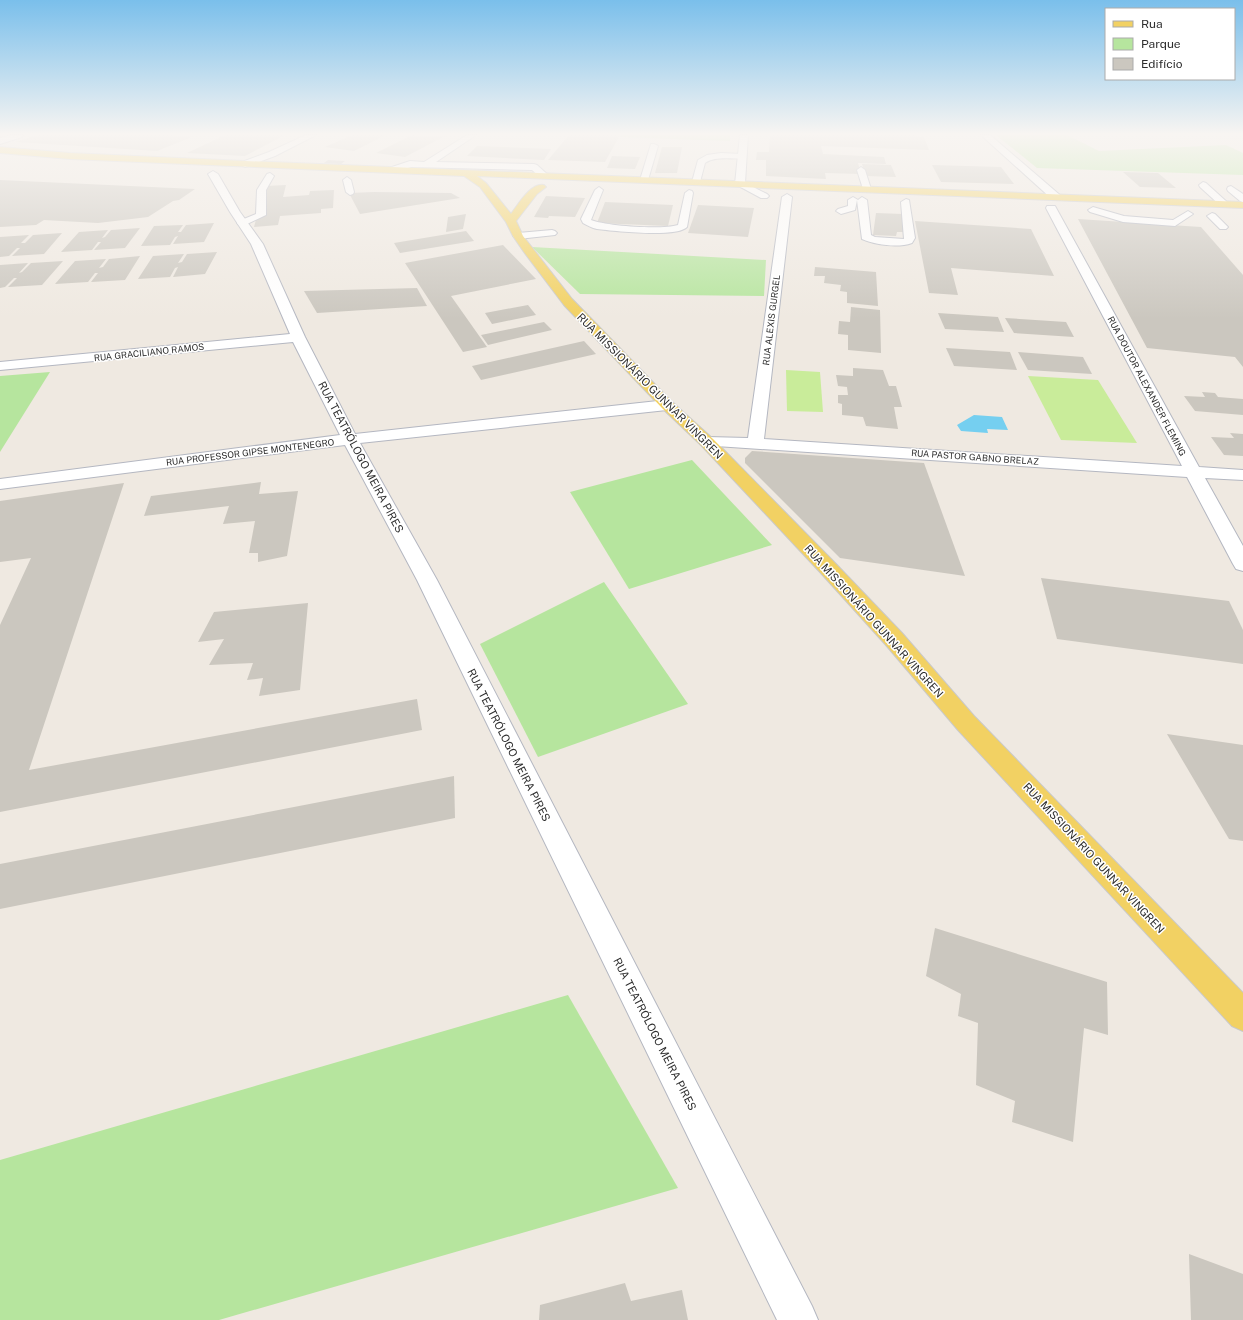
<svg xmlns="http://www.w3.org/2000/svg" width="1243" height="1320" font-family="'Public Sans',sans-serif">
<rect width="100%" height="100%" fill="#efe9e1"/>
<!-- green -->
<g fill="#b6e59e">
<path d="M 621,135 L 730,135 L 730,141 L 620,137 Z"/>
<path d="M 996,135 L 1067,135 L 1099,151 L 1226,145 L 1243,153 L 1243,175 L 1037,168 Z"/>
<path d="M 532,247 L 766,260 L 764,296 L 580,294 Z"/>
<path d="M 50,372 L 0,452 L 0,376 Z"/>
<path d="M 692,460 L 772,545 L 629,589 L 570,492 Z"/>
<path d="M 604,582 L 688,704 L 538,757 L 480,644 Z"/>
<path d="M 568,995 L 678,1188 L 219,1320 L 0,1320 L 0,1160 Z"/>
</g>
<!-- pitch -->
<g fill="#c9ec9a">
<path d="M 786,370 L 820,372 L 823,412 L 787,411 Z"/>
<path d="M 1028,376 L 1098,380 L 1137,443 L 1061,440 Z"/>
</g>
<!-- water -->
<path fill="#75cff0" d="M 974,415 L 1002,417 L 1008,430 L 987,429 L 988,433 L 961,431 L 957,425 Z"/>
<!-- building -->
<g fill="#cbc7bf">
<path d="M 36,135 L 174,135 L 192,137 L 157,151 L 16,142 Z"/>
<path d="M 225,135 L 285,135 L 245,156 L 187,153 Z"/>
<path d="M 352,135 L 386,135 L 354,151 L 325,147 Z"/>
<path d="M 412,135 L 445,136 L 405,157 L 376,153 Z"/>
<path d="M 569,135 L 620,135 L 605,162 L 548,160 Z"/>
<path d="M 770,135 L 917,135 L 918,137 L 924,137 L 929,150 L 821,146 L 823,154 L 884,157 L 886,164 L 858,163 L 861,174 L 825,173 L 826,179 L 766,176 L 766,160 L 756,160 L 757,152 L 769,152 Z"/>
<path d="M 477,146 L 551,149 L 544,160 L 467,156 Z"/>
<path d="M 662,147 L 682,147 L 677,173 L 655,173 Z"/>
<path d="M 612,156 L 640,157 L 635,169 L 607,168 Z"/>
<path d="M 328,160 L 345,161 L 341,164 L 324,163 Z"/>
<path d="M 862,164 L 891,165 L 896,177 L 866,176 Z"/>
<path d="M 932,165 L 1001,167 L 1014,184 L 941,182 Z"/>
<path d="M 1123,172 L 1158,173 L 1176,188 L 1140,187 Z"/>
<path d="M 0,180 L 195,189 L 179,200 L 173,201 L 148,217 L 98,223 L 44,220 L 36,225 L 0,227 Z"/>
<path d="M 286,185 L 283,197 L 309,195 L 310,191 L 334,190 L 333,208 L 321,209 L 321,213 L 280,216 L 278,225 L 254,227 L 265,186 Z"/>
<path d="M 374,192 L 451,193 L 460,198 L 360,214 L 349,193 Z"/>
<path d="M 546,196 L 585,198 L 575,217 L 549,216 L 548,218 L 534,217 Z"/>
<path d="M 605,202 L 673,205 L 668,226 L 597,223 Z"/>
<path d="M 698,205 L 754,208 L 748,237 L 688,233 Z"/>
<path d="M 876,213 L 903,214 L 904,232 L 897,232 L 896,236 L 873,235 Z"/>
<path d="M 466,214 L 463,229 L 446,232 L 448,217 Z"/>
<path d="M 1078,219 L 1201,227 L 1243,275 L 1243,367 L 1235,357 L 1147,348 Z"/>
<path d="M 915,221 L 1031,229 L 1054,276 L 951,268 L 958,295 L 929,293 Z"/>
<path d="M 214,223 L 204,242 L 173,244 L 178,236 L 175,237 L 170,245 L 141,246 L 154,226 L 183,225 L 178,232 L 181,232 L 186,225 Z"/>
<path d="M 140,228 L 125,248 L 94,250 L 101,242 L 98,242 L 92,250 L 61,252 L 79,232 L 108,230 L 102,238 L 105,237 L 111,230 Z"/>
<path d="M 466,231 L 474,241 L 400,253 L 394,243 Z"/>
<path d="M 62,233 L 44,254 L 12,256 L 20,248 L 17,248 L 9,256 L 0,257 L 0,237 L 29,235 L 21,243 L 25,243 L 33,235 Z"/>
<path d="M 503,245 L 536,279 L 451,296 L 487,347 L 463,352 L 405,263 Z"/>
<path d="M 217,252 L 205,274 L 173,277 L 178,267 L 175,268 L 170,277 L 138,279 L 153,256 L 184,254 L 178,263 L 182,262 L 187,254 Z"/>
<path d="M 140,256 L 125,280 L 91,282 L 98,273 L 95,273 L 88,282 L 55,284 L 75,261 L 106,259 L 99,268 L 103,267 L 109,259 Z"/>
<path d="M 63,261 L 42,285 L 8,287 L 17,278 L 14,278 L 5,287 L 0,288 L 0,265 L 28,263 L 19,273 L 22,272 L 31,263 Z"/>
<path d="M 815,267 L 876,272 L 878,306 L 847,303 L 847,292 L 840,291 L 841,285 L 824,283 L 825,276 L 814,276 Z"/>
<path d="M 417,288 L 427,306 L 317,313 L 304,291 Z"/>
<path d="M 528,305 L 536,315 L 492,324 L 485,313 Z"/>
<path d="M 851,307 L 880,310 L 881,353 L 848,350 L 848,335 L 838,334 L 839,321 L 850,322 Z"/>
<path d="M 938,313 L 998,317 L 1004,332 L 945,329 Z"/>
<path d="M 1005,318 L 1066,322 L 1074,337 L 1014,333 Z"/>
<path d="M 544,322 L 552,330 L 488,345 L 481,335 Z"/>
<path d="M 584,341 L 596,354 L 481,380 L 472,366 Z"/>
<path d="M 946,348 L 1010,352 L 1017,370 L 954,366 Z"/>
<path d="M 1018,352 L 1083,357 L 1092,374 L 1028,370 Z"/>
<path d="M 853,368 L 883,370 L 889,386 L 896,386 L 902,407 L 894,407 L 898,429 L 866,426 L 863,417 L 842,415 L 842,404 L 838,403 L 838,395 L 848,395 L 847,387 L 838,386 L 836,375 L 853,376 Z"/>
<path d="M 1202,392 L 1215,393 L 1218,397 L 1243,399 L 1243,415 L 1195,411 L 1184,396 L 1205,397 Z"/>
<path d="M 1230,433 L 1243,434 L 1243,456 L 1224,455 L 1211,437 L 1234,438 Z"/>
<path d="M 752,451 L 924,463 L 965,576 L 840,558 L 745,463 L 745,458 Z"/>
<path d="M 261,482 L 259,494 L 298,491 L 287,556 L 258,562 L 258,553 L 249,553 L 255,521 L 223,524 L 229,506 L 144,516 L 151,496 Z"/>
<path d="M 124,483 L 29,770 L 417,699 L 422,730 L 0,812 L 0,625 L 31,558 L 0,562 L 0,501 Z"/>
<path d="M 1041,578 L 1229,601 L 1243,630 L 1243,664 L 1057,639 Z"/>
<path d="M 308,603 L 300,690 L 259,696 L 263,678 L 247,680 L 253,663 L 209,665 L 224,639 L 198,642 L 214,612 Z"/>
<path d="M 1167,734 L 1243,745 L 1243,841 L 1229,839 Z"/>
<path d="M 454,776 L 455,818 L 0,909 L 0,864 Z"/>
<path d="M 935,928 L 1107,982 L 1108,1035 L 1084,1028 L 1073,1142 L 1012,1122 L 1015,1101 L 976,1085 L 978,1023 L 958,1016 L 961,994 L 926,976 Z"/>
<path d="M 1189,1254 L 1243,1274 L 1243,1320 L 1191,1320 Z"/>
<path d="M 625,1283 L 631,1301 L 682,1290 L 688,1320 L 539,1320 L 540,1305 Z"/>
</g>
<g fill="none" stroke-linecap="round" stroke-linejoin="round">
<!-- lane casing -->
<g stroke="#b4b7c1" stroke-width="2">
<g id="lane">
<path d="M 651,144 L 654,144 L 658,146 L 648,180 L 644,183 L 640,180 Z"/>
<path d="M 721,153 L 742,154 L 746,156 C 739,162 718,154 705,163 L 700,182 L 696,185 L 693,184 L 692,182 L 698,160 L 707,155 Z"/>
<path d="M 861,167 L 865,170 L 871,189 L 870,191 L 867,192 L 863,189 L 857,170 Z"/>
<path d="M 270,173 L 274,176 L 266,190 L 266,215 L 245,225 L 239,225 L 237,223 L 239,221 L 256,214 L 257,190 L 267,174 Z"/>
<path d="M 347,177 L 351,180 L 354,192 L 353,194 L 350,195 L 346,192 L 343,180 Z"/>
<path d="M 1203,182 L 1206,183 L 1228,203 L 1230,205 L 1228,207 L 1222,207 L 1200,187 L 1199,185 Z"/>
<path d="M 1231,186 L 1243,194 L 1243,202 L 1240,201 L 1228,191 L 1227,189 L 1228,187 Z"/>
<path d="M 599,187 L 603,190 L 591,220 C 606,226 661,230 678,225 L 685,193 L 689,190 L 692,191 L 693,193 L 687,227 C 677,238 613,231 597,229 C 592,228 587,225 583,223 L 581,219 L 595,190 Z"/>
<path d="M 853,197 L 858,200 L 862,197 L 867,200 L 871,235 L 875,237 L 904,239 L 901,202 L 906,199 L 909,200 L 915,238 L 912,243 C 898,248 876,245 862,239 L 857,200 L 855,210 L 841,214 L 836,211 L 838,209 L 848,206 L 848,200 Z"/>
<path d="M 1093,207 L 1124,216 L 1173,220 L 1188,211 L 1193,214 L 1175,226 L 1123,222 L 1090,212 L 1088,210 Z"/>
<path d="M 1212,213 L 1215,214 L 1228,227 L 1226,229 L 1220,229 L 1207,216 Z"/>
<path d="M 552,230 L 555,231 L 557,233 L 555,235 L 518,239 L 513,236 L 518,233 Z"/>
</g>
</g>
<!-- street casing -->
<g stroke="#b4b7c1" stroke-width="2">
<g id="street">
<path d="M 12,135 L 23,135 L 22,137 L 0,144 L 0,138 Z"/>
<path d="M 467,135 L 476,135 L 436,162 L 534,164 L 537,165 L 548,175 L 543,178 L 540,177 L 532,170 L 411,167 L 395,172 L 390,169 L 392,167 L 410,161 L 424,162 Z"/>
<path d="M 981,135 L 990,135 L 1061,196 L 1062,198 L 1061,200 L 1053,200 Z"/>
<path d="M 213,171 L 218,174 L 240,212 L 263,244 L 305,337 L 355,434 L 667,400 L 672,402 L 675,405 L 672,408 L 667,410 L 360,443 L 437,580 L 812,1306 L 818,1320 L 777,1320 L 417,580 L 345,445 L 0,489 L 0,479 L 340,435 L 293,342 L 0,370 L 0,362 L 290,334 L 251,244 L 230,212 L 208,174 Z"/>
<path d="M 787,194 L 792,197 L 764,439 L 1182,466 L 1046,208 L 1047,206 L 1055,206 L 1199,467 L 1243,470 L 1243,480 L 1205,478 L 1243,546 L 1243,571 L 1236,569 L 1233,564 L 1187,477 L 701,445 L 699,442 L 701,439 L 707,437 L 748,438 L 782,197 Z"/>
</g>
</g>
<!-- secondary casing -->
<g stroke="#b4b7c1" stroke-width="2">
<g id="secondary">
<path d="M 306,135 L 316,135 L 275,156 L 245,167 L 240,164 L 242,162 L 269,152 Z"/>
<path d="M 740,135 L 748,135 L 745,183 L 767,194 L 769,196 L 767,198 L 761,198 L 735,184 Z"/>
</g>
</g>
<!-- primary casing -->
<g stroke="#c9c9c9" stroke-width="2">
<path id="primary" d="M 0,147 L 70,153 L 245,161 L 1243,202 L 1243,208 L 477,176 L 486,183 L 511,214 C 518,205 531,182 544,185 L 546,187 L 537,194 L 516,221 L 523,236 L 572,299 L 672,402 L 713,439 L 834,562 L 902,633 L 974,716 L 1243,993 L 1243,1031 L 1232,1026 L 958,730 L 886,645 L 820,572 L 701,445 L 662,408 L 564,305 L 524,252 L 513,236 L 506,222 L 480,187 L 464,176 L 70,159 L 0,153 Z"/>
</g>
<!-- lane -->
<use href="#lane" fill="#fff" fill-rule="evenodd"/>
<!-- street -->
<use href="#street" fill="#fff" fill-rule="evenodd"/>
<!-- secondary -->
<use href="#secondary" fill="#fff" fill-rule="evenodd"/>
<!-- primary -->
<use href="#primary" fill="#f2d163" fill-rule="evenodd"/>
</g>
<!-- sky -->
<linearGradient id="sky" x2="0" y2="1"><stop stop-color="#7abfeb"/><stop offset="0.42" stop-color="#f8f5f2"/><stop offset="1" stop-color="#f8f5f2" stop-opacity="0"/></linearGradient>
<rect width="1243" height="319" fill="url(#sky)"/>
<g text-anchor="middle" dominant-baseline="central" stroke-width="3" stroke-linejoin="round" paint-order="stroke">
<!-- far-street labels -->
<g font-size="9" fill="#2e2e2e" stroke="#fff">
<text transform="translate(771 320) rotate(-83)">RUA ALEXIS GURGEL</text>
<text transform="translate(149 352) rotate(-6)">RUA GRACILIANO RAMOS</text>
<text transform="translate(1147 386) rotate(62)">RUA DOUTOR ALEXANDER FLEMING</text>
<text transform="translate(250 452) rotate(-7)">RUA PROFESSOR GIPSE MONTENEGRO</text>
<text transform="translate(975 457) rotate(4)">RUA PASTOR GABNO BRELAZ</text>
</g>
<!-- street labels -->
<g font-size="11" fill="#2e2e2e" stroke="#fff">
<text transform="translate(650 386) rotate(45)">RUA MISSIONÁRIO GUNNAR VINGREN</text>
<text transform="translate(361 457) rotate(62)">RUA TEATRÓLOGO MEIRA PIRES</text>
<text transform="translate(874 621) rotate(48)">RUA MISSIONÁRIO GUNNAR VINGREN</text>
<text transform="translate(509 745) rotate(63)">RUA TEATRÓLOGO MEIRA PIRES</text>
<text transform="translate(1094 858) rotate(47)">RUA MISSIONÁRIO GUNNAR VINGREN</text>
<text transform="translate(655 1034) rotate(63)">RUA TEATRÓLOGO MEIRA PIRES</text>
</g>
</g>
<!-- legend -->
<rect x="1105" y="8" width="130" height="72" fill="#ffffff" stroke="#ababab"/>
<rect x="1113" y="21" width="20" height="6" fill="#f2d163" stroke="#ababab"/>
<text x="1141" y="28" font-size="12" fill="#2e2e2e">Rua</text>
<rect x="1113" y="38" width="20" height="12" fill="#b6e59e" stroke="#ababab"/>
<text x="1141" y="48" font-size="12" fill="#2e2e2e">Parque</text>
<rect x="1113" y="58" width="20" height="12" fill="#cbc7bf" stroke="#ababab"/>
<text x="1141" y="68" font-size="12" fill="#2e2e2e">Edifício</text>
</svg>
